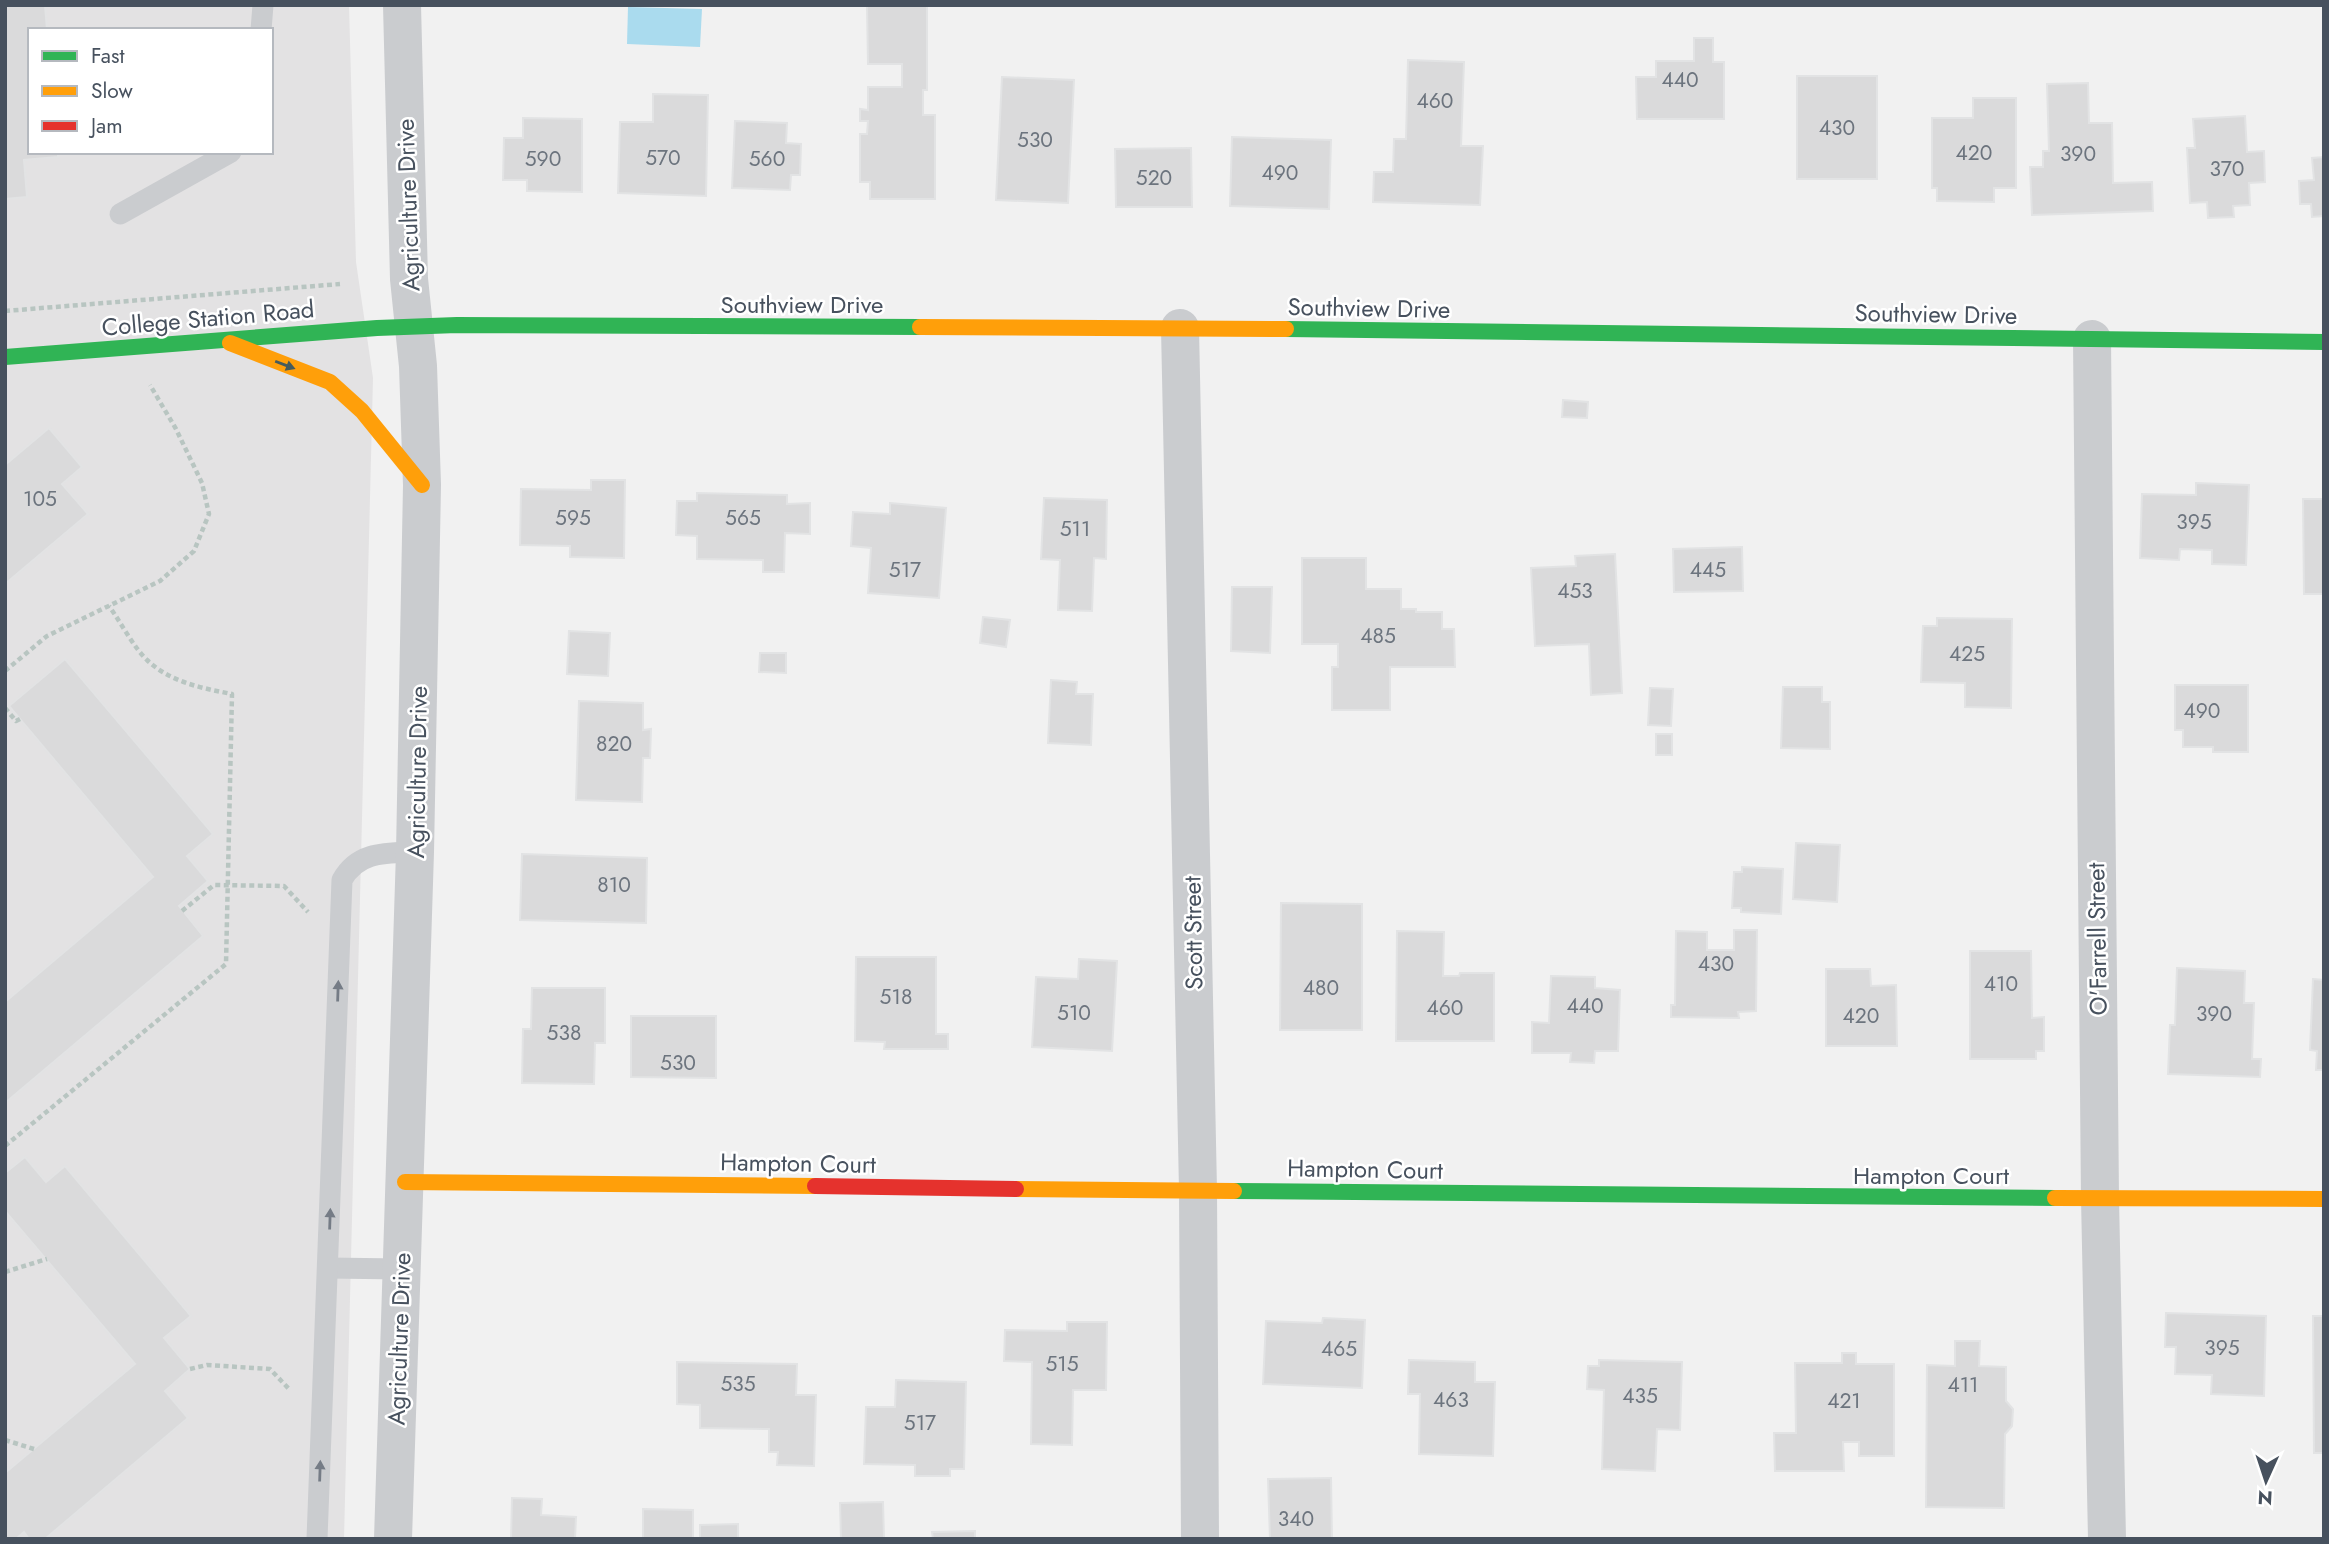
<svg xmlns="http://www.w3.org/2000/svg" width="2329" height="1544" font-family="Jost,sans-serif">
<rect width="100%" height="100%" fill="#f1f1f1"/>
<!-- education -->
<path fill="#e3e2e3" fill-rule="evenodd" d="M 5,5 L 349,5 L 356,262 L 373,378 L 344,1539 L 5,1539 ZM 30,30 L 271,30 L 271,152 L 30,152 Z"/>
<!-- water -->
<path fill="#aadbee" d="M 628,7 L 702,9 L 700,47 L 627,44 Z"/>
<!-- building -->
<g fill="#dadadb" stroke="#e2e3e4" stroke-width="2">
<path d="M 5,5 L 45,5 L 47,30 L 30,30 L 30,152 L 58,152 L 58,157 L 24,160 L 27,197 L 5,199 Z"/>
<path d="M 867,5 L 927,5 L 927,90 L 923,90 L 923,115 L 935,115 L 935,199 L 870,199 L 870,182 L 860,182 L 860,134 L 867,134 L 868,121 L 860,121 L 860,109 L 868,110 L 868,87 L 902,87 L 902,64 L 868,64 Z"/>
<path d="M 1694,38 L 1713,38 L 1713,62 L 1724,62 L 1724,119 L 1637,119 L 1636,77 L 1656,77 L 1656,61 L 1694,61 Z"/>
<path d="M 1408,60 L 1464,62 L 1461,146 L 1483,146 L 1480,205 L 1373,202 L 1374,172 L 1393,172 L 1394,139 L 1406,139 Z"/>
<rect x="1797" y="76" width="80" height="103"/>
<path d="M 1002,77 L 1074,80 L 1068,203 L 996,200 Z"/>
<path d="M 2088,83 L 2089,123 L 2112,123 L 2113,183 L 2152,182 L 2153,211 L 2032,215 L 2030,167 L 2043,167 L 2043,151 L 2049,151 L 2047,84 Z"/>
<path d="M 653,94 L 708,95 L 706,196 L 618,193 L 620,122 L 653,122 Z"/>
<path d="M 1973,98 L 2016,98 L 2016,188 L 1994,188 L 1994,202 L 1937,201 L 1937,188 L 1932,188 L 1932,118 L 1973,118 Z"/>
<path d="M 2245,116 L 2247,152 L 2264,151 L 2265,182 L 2249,183 L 2250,205 L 2233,206 L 2234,217 L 2208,218 L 2207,202 L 2190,203 L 2187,148 L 2195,148 L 2193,119 Z"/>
<path d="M 523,118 L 582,119 L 582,192 L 527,191 L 527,180 L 503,180 L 504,138 L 523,138 Z"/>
<path d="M 735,121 L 787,123 L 786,143 L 801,144 L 800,175 L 791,175 L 790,190 L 732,188 Z"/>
<path d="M 1232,137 L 1331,140 L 1329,209 L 1230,206 Z"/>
<path d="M 1191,148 L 1192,207 L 1116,207 L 1115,149 Z"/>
<path d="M 2324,157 L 2324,216 L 2312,217 L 2311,204 L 2300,204 L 2299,181 L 2314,180 L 2312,158 Z"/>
<path d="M 1563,400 L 1588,402 L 1587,418 L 1562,417 Z"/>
<path d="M 49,428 L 82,467 L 62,484 L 88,514 L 5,584 L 5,465 Z"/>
<path d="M 591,480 L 625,480 L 624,558 L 570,557 L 570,546 L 520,545 L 521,489 L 591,490 Z"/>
<path d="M 2196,483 L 2249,485 L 2246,565 L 2212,564 L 2212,550 L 2180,549 L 2179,560 L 2140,558 L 2142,494 L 2196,495 Z"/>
<path d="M 697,493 L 787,495 L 787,504 L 810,503 L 810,534 L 785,533 L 784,572 L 763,572 L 763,560 L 697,559 L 697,536 L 676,535 L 677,501 L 697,501 Z"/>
<path d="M 1044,498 L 1107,500 L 1106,559 L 1094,558 L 1092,611 L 1058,610 L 1060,560 L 1041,559 Z"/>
<path d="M 2303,499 L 2324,499 L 2324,594 L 2304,594 Z"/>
<path d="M 890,503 L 946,508 L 939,598 L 868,593 L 871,548 L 851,546 L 853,512 L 890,514 Z"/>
<path d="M 1742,547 L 1743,591 L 1674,592 L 1673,549 Z"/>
<path d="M 1615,554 L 1622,693 L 1591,695 L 1589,644 L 1535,646 L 1531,568 L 1576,566 L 1575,556 Z"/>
<path d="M 1302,558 L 1366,558 L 1366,589 L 1401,589 L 1401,609 L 1416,609 L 1416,612 L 1442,612 L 1442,629 L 1454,629 L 1455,667 L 1390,667 L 1390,710 L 1332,710 L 1332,667 L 1338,667 L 1338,644 L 1302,644 Z"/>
<path d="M 1232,587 L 1272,587 L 1270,653 L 1231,651 Z"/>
<path d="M 983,617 L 1010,620 L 1006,647 L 980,643 Z"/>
<path d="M 1937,618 L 2012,619 L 2011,708 L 1965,707 L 1965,683 L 1921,682 L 1923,626 L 1937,626 Z"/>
<path d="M 569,631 L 610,633 L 608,676 L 567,674 Z"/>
<path d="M 760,653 L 786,653 L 786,673 L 759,672 Z"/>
<path d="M 65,659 L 213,834 L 187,856 L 208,881 L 179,906 L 203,936 L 5,1103 L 5,1002 L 153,877 L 9,706 Z"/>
<path d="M 1051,680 L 1077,682 L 1076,694 L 1093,694 L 1091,745 L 1048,743 Z"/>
<path d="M 2175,685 L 2248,685 L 2248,752 L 2213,752 L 2213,747 L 2183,747 L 2183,730 L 2175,730 Z"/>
<path d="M 1783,687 L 1822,687 L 1822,702 L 1830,702 L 1830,749 L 1781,748 Z"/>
<path d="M 1650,688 L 1673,689 L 1671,726 L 1648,725 Z"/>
<path d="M 579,701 L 643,703 L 643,730 L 651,729 L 650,758 L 643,758 L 642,802 L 576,800 Z"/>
<rect x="1656" y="734" width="16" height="21"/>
<path d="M 1796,843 L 1840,845 L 1837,902 L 1793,899 Z"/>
<path d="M 522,854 L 647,858 L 646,923 L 520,920 Z"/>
<path d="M 1742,867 L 1783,869 L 1781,914 L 1741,912 L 1741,908 L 1732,908 L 1734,872 L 1742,872 Z"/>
<path d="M 1281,903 L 1362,904 L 1362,1030 L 1280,1030 Z"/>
<path d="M 1734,930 L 1757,930 L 1756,1011 L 1738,1012 L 1739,1018 L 1671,1017 L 1671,1005 L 1675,1005 L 1676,931 L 1707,932 L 1707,950 L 1734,950 Z"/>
<path d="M 1397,931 L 1444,932 L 1443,976 L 1459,976 L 1460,973 L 1494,973 L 1494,1041 L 1396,1041 Z"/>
<path d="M 1970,951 L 2031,951 L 2032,1018 L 2044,1017 L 2044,1051 L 2036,1051 L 2036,1059 L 1970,1059 Z"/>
<path d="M 856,957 L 936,957 L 936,1034 L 948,1034 L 948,1049 L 884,1049 L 885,1042 L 855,1041 Z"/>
<path d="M 1079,959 L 1117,961 L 1112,1051 L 1032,1047 L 1036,977 L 1078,979 Z"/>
<path d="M 2177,968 L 2245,971 L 2244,1003 L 2254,1003 L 2252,1059 L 2261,1059 L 2260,1077 L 2168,1074 L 2170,1025 L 2175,1025 Z"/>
<path d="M 1826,969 L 1870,969 L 1871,986 L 1896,985 L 1897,1046 L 1826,1046 Z"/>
<path d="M 1551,976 L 1595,977 L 1595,988 L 1620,990 L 1618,1051 L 1595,1051 L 1594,1063 L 1570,1062 L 1571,1053 L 1532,1053 L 1532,1022 L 1549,1023 Z"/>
<path d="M 2313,979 L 2324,980 L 2324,1070 L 2316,1070 L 2317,1051 L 2310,1050 Z"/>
<path d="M 532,988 L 605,988 L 605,1043 L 595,1043 L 594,1084 L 522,1083 L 523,1029 L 531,1029 Z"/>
<path d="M 631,1016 L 716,1016 L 716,1078 L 631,1077 Z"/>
<path d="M 25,1157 L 46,1182 L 65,1166 L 191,1316 L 164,1338 L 190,1369 L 165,1391 L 188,1418 L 45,1539 L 29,1539 L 24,1532 L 16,1539 L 5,1539 L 5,1473 L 135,1364 L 5,1211 L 5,1173 Z"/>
<path d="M 2166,1313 L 2266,1316 L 2264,1396 L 2211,1394 L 2212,1375 L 2175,1374 L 2176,1347 L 2165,1347 Z"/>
<path d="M 2313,1316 L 2324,1316 L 2324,1453 L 2314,1453 Z"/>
<path d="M 1323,1318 L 1365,1320 L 1362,1388 L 1263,1384 L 1266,1321 L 1322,1323 Z"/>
<path d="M 1067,1322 L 1107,1322 L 1106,1390 L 1073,1390 L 1072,1445 L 1031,1444 L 1032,1362 L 1004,1361 L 1005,1330 L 1067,1331 Z"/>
<path d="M 1955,1341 L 1980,1341 L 1979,1366 L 2006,1367 L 2006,1401 L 2013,1409 L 2012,1426 L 2005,1434 L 2004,1508 L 1926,1507 L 1927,1365 L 1955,1366 Z"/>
<path d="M 1842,1353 L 1856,1353 L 1856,1364 L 1894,1364 L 1894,1456 L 1859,1456 L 1859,1442 L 1843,1442 L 1844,1471 L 1775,1471 L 1774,1433 L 1796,1433 L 1795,1363 L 1842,1363 Z"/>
<path d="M 1409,1360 L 1475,1362 L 1475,1382 L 1495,1382 L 1493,1456 L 1419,1454 L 1420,1394 L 1408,1394 Z"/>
<path d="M 1599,1360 L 1682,1362 L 1680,1430 L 1657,1429 L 1655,1471 L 1602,1469 L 1604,1390 L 1587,1389 L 1588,1366 L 1599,1366 Z"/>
<path d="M 677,1362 L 797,1364 L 796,1395 L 816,1395 L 814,1466 L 777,1465 L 778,1452 L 769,1452 L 769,1429 L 700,1428 L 700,1405 L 677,1404 Z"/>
<path d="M 896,1380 L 966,1382 L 964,1469 L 950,1469 L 950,1476 L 915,1476 L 915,1465 L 864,1464 L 866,1407 L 895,1407 Z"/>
<path d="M 1331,1478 L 1332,1539 L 1270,1539 L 1268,1479 Z"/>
<path d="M 512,1498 L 542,1499 L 541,1515 L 576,1517 L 575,1539 L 511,1539 Z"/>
<path d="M 883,1502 L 884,1539 L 841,1539 L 840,1503 Z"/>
<path d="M 643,1509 L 693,1510 L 693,1539 L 643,1539 Z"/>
<path d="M 738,1524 L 738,1539 L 700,1539 L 700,1525 Z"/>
<path d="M 975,1531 L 975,1539 L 933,1539 L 932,1532 Z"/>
</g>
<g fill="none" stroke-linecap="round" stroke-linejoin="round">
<!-- path -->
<g stroke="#b8c5c1" stroke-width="4.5" stroke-dasharray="5 3.5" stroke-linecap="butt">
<path d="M 5,311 L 340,284"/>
<path d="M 5,671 L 47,636 L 160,581 L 194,551 L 209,514 L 202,483 L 176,429 L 150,385"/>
<path d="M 5,708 L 16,721 L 20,719"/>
<path d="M 182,911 L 214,885 L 284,886 L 308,912"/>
<path d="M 5,1146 L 226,964 L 232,694 C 201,688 170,682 147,660 C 134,648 120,621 109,606"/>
<path d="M 5,1213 L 7,1213"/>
<path d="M 5,1272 L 47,1259"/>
<path d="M 190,1369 L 207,1365 L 270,1369 L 289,1389"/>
<path d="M 5,1440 L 34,1449"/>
</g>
<!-- lane -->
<g stroke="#cacccf" stroke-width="21">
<path d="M 261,30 L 263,5"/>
<path d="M 120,214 L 231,152"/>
<path d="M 328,1268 L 401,1269"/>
<path d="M 317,1539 L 342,880 C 358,851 386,853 415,852"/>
</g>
<!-- street -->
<g stroke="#cacccf" stroke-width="38">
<path d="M 1180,328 L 1198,1190 L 1200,1539"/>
<path d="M 2092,339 L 2100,1198 L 2107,1539"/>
<path d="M 393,1539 L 415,852 L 422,485 L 418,366 L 409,279 L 402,5"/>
</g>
<!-- fast -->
<g stroke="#30b455" stroke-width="16">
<path d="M 1286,329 L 2324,342"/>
<path d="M 5,357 L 377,328 L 457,325 L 920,327"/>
<path d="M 1234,1191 L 2055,1198"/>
</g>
<!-- slow -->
<g stroke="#ff9f0a" stroke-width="16">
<path d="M 920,327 L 1286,329"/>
<path d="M 230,343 L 330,382 L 362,411 L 422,485"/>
<path d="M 405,1182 L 815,1186"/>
<path d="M 1016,1189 L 1234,1191"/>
<path d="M 2055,1198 L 2324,1199"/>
</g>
<!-- jam -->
<path stroke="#e5322d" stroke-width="16" d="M 815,1186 L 1016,1189"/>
</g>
<!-- one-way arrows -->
<defs><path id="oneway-solid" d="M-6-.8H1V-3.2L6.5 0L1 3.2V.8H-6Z" transform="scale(1.75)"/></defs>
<use fill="#455b5d" href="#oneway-solid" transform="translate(285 365) rotate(21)"/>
<g fill="#757c86">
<use href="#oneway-solid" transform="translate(338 991) rotate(-88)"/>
<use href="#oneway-solid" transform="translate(330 1219) rotate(-88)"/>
<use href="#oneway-solid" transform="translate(320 1471) rotate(-88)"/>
</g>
<g text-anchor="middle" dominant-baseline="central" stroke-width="5" stroke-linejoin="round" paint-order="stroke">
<!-- number labels -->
<g font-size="21" fill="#6c747e">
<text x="1680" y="80">440</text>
<text x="1435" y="101">460</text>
<text x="1837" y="128">430</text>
<text x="1035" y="140">530</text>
<text x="1974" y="153">420</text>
<text x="2078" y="154">390</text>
<text x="663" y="158">570</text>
<text x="543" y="159">590</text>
<text x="767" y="159">560</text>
<text x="2227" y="169">370</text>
<text x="1280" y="173">490</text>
<text x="1154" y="178">520</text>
<text x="40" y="499">105</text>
<text x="573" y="518">595</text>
<text x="743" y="518">565</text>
<text x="2194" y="522">395</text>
<text x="1075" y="529">511</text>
<text x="905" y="570">517</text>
<text x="1708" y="570">445</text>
<text x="1575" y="591">453</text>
<text x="1378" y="636">485</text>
<text x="1967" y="654">425</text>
<text x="2202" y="711">490</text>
<text x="614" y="744">820</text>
<text x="614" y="885">810</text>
<text x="1716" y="964">430</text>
<text x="2001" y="984">410</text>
<text x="1321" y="988">480</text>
<text x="896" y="997">518</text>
<text x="1585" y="1006">440</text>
<text x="1445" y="1008">460</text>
<text x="1074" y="1013">510</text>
<text x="2214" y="1014">390</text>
<text x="1861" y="1016">420</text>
<text x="564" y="1033">538</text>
<text x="678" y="1063">530</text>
<text x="2222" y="1348">395</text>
<text x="1339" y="1349">465</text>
<text x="1062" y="1364">515</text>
<text x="738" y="1384">535</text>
<text x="1963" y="1385">411</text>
<text x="1640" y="1396">435</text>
<text x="1451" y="1400">463</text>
<text x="1844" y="1401">421</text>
<text x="920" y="1423">517</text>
<text x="1296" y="1519">340</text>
</g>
<!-- street labels -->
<g font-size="24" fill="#47515e" stroke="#fff">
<text transform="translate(408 205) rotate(-92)">Agriculture Drive</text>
<text x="802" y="304">Southview Drive</text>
<text transform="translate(1369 308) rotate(1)">Southview Drive</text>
<text transform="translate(1936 314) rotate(1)">Southview Drive</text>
<text transform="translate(208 318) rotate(-5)">College Station Road</text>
<text transform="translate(417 772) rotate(-89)">Agriculture Drive</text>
<text transform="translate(1193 933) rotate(-91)">Scott Street</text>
<text transform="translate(2097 939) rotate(-91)">O'Farrell Street</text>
<text transform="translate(798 1163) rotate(1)">Hampton Court</text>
<text transform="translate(1365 1169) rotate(1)">Hampton Court</text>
<text x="1931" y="1175">Hampton Court</text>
<text transform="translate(399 1339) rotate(-88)">Agriculture Drive</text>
</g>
</g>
<!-- border -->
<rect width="2329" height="1544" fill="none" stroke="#47515e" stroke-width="14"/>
<!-- legend -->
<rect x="28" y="28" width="245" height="126" fill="#ffffff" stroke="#b5b9bf" stroke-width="2"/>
<rect x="42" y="51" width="35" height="10" fill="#30b455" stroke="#b5b9bf" stroke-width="2"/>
<text x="91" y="63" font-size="21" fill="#47515e">Fast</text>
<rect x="42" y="86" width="35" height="10" fill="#ff9f0a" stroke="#b5b9bf" stroke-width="2"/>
<text x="91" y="98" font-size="21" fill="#47515e">Slow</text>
<rect x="42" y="121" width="35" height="10" fill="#e5322d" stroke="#b5b9bf" stroke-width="2"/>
<text x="91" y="133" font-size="21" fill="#47515e">Jam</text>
<!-- north arrow -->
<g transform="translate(2266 1481) rotate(183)" stroke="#ffffff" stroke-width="5" paint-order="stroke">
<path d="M0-5L12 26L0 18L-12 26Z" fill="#47515e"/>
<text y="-10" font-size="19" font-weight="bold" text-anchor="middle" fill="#47515e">N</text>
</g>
</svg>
